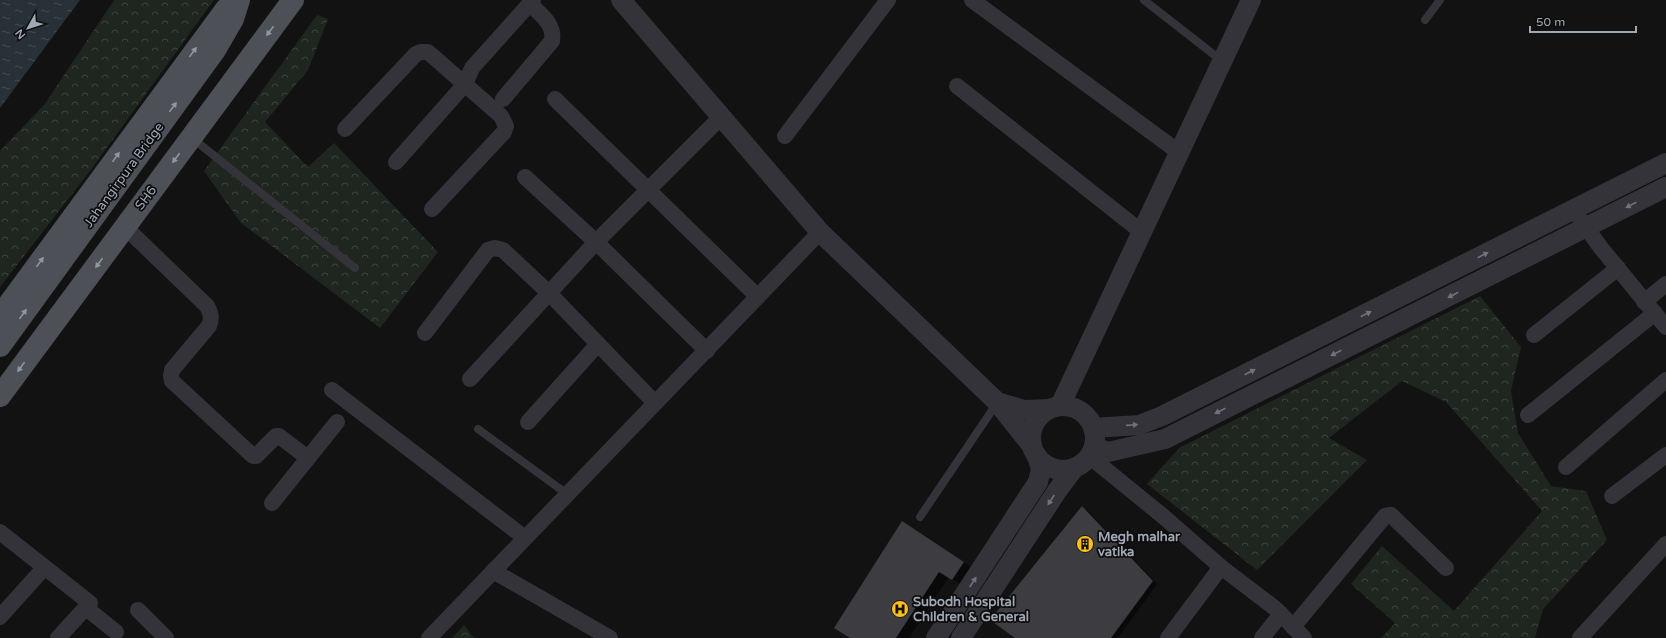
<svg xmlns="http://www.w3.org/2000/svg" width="1666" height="638" font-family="'Varela Round',sans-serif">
<defs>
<pattern id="forest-crowns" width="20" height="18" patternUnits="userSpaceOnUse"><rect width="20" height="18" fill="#1e261f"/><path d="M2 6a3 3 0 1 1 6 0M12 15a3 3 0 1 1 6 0" fill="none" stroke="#3c433d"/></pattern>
<pattern id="water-ripples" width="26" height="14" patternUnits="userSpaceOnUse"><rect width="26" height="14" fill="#283038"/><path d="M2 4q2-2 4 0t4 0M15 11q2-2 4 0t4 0" fill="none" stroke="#444b53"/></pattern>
</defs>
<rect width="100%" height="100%" fill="#121213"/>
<!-- forest -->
<g fill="url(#forest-crowns)">
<path d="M 114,0 L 214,0 L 90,171 L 0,287 L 0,151 L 44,105 Z"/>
<path d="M 317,15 L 328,19 L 308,70 L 265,122 L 308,167 L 334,143 L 438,252 L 380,328 L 241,223 L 204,171 Z"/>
<path d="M 1480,296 L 1521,347 L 1511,391 L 1518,433 L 1551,486 L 1586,491 L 1607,540 L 1543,609 L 1535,638 L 1381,638 L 1395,623 L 1351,584 L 1382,546 L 1454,611 L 1542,511 L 1446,402 L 1402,381 L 1329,438 L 1367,460 L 1257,570 L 1147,484 L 1179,448 Z"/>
<path d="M 464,625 L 474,638 L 452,638 Z"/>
</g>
<!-- water -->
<path fill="url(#water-ripples)" d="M 0,0 L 80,0 L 0,108 Z"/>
<!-- shadow -->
<g fill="#0007">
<path d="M 1082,507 L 1087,510 L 1157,584 L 1118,638 L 1016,638 Z"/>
<path d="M 912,528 L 973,568 L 962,585 L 949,577 L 909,638 L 851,638 Z"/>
</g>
<!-- building -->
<g fill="#3c3c41">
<path d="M 1082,506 L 1153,581 L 1111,638 L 1015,638 L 990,620 Z"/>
<path d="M 902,521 L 964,562 L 952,580 L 939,572 L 896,638 L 850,638 L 834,628 Z"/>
</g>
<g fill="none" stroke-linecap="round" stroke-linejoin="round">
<!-- service -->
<g stroke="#333339" stroke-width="8">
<path d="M 1144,0 L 1222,61"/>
<path d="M 1425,20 L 1440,0"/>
<path d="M 192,138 L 355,268"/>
<path d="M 478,429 L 567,494"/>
<path d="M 920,517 L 997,403"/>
</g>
<!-- minor -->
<g stroke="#333339" stroke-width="16">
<path d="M 972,0 L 1180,153"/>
<path d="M 957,86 L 1143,233"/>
<path d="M 503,99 L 552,41 C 555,24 541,15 530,4"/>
<path d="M 555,99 L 758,297"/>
<path d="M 345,129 L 416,54 L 421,52 L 428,52 L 501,116 L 506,126 L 504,132 L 432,209"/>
<path d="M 785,136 L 888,0"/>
<path d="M 396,162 L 465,84 L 472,68 L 533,0"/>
<path d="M 525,177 L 596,242 L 707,351"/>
<path d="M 1580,219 L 1601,248 L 1666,327"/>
<path d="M 125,227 L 207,306 C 211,313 212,318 209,326 L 172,370 L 171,376 L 172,381 L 253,456 L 256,456 L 276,436 L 279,436 L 308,458"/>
<path d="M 1644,302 L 1666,284"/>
<path d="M 425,333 L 488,250 L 495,248 L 503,250 L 549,293 L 655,403"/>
<path d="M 1534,335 L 1618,268"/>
<path d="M 470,379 L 596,242 L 721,117"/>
<path d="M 332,390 L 525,538"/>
<path d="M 1528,415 L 1655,313"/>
<path d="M 528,422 L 598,344"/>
<path d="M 1089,456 L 1164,517 L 1221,567 L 1276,609 L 1304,638"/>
<path d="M 1566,467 L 1666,380"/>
<path d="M 1612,496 L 1666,455"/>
<path d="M 272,503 L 337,422"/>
<path d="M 0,532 L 90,603 L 58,638"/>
<path d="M 493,571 L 610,638"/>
<path d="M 86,608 L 116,632"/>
<path d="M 138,610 L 166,638"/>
<path d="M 0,617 L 44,568"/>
<path d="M 1293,627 L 1385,516 L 1391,515 L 1446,568"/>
<path d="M 429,638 L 820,232"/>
<path d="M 1168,638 L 1221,567"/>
<path d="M 1262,638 L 1281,614"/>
<path d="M 1580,638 L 1666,544"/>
</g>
<!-- tertiary -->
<g stroke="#333339" stroke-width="20">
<path d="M 621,0 L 820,232 L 997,402 L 1032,446"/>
<path d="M 997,402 L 1024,410 L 1050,409"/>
<path d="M 1060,406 L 1251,0"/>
<circle cx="1063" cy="438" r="32"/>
<path d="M 1093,428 L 1139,425 L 1162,416 L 1666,163"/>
<path d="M 1094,447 L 1108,452 L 1165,439 L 1666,187"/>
<path d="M 936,638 L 1038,482 L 1041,469 L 1037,456"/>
<path d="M 961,638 L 1057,491 L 1074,468"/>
</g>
<!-- primary -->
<g stroke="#4e5058" stroke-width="22">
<path d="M 0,316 L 226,9"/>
<path d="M 0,346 L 215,50 L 233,19 L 239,0"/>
<path d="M 0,396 L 293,0"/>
</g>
</g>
<!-- one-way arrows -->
<defs><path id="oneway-solid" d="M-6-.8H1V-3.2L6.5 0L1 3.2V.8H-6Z"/></defs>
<g fill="#9196a2">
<use href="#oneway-solid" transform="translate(270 31) rotate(127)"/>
<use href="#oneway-solid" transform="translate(193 52) rotate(-54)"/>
<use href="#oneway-solid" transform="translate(173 107) rotate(-54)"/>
<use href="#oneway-solid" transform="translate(116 157) rotate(-54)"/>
<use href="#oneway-solid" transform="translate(176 158) rotate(127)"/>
<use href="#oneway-solid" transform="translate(40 262) rotate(-54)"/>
<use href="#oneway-solid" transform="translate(99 263) rotate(126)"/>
<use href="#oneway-solid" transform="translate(23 314) rotate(-54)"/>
<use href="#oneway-solid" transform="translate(21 367) rotate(126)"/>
</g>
<g fill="#70737d">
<use href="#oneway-solid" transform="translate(1631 205) rotate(153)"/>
<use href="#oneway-solid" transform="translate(1483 255) rotate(-27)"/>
<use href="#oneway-solid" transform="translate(1453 295) rotate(153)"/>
<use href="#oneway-solid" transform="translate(1366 314) rotate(-27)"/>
<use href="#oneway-solid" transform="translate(1336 353) rotate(153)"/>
<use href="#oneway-solid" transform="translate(1250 372) rotate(-27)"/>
<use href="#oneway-solid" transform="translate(1220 411) rotate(153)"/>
<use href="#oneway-solid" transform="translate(1132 425) rotate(-4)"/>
<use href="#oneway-solid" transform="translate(1051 500) rotate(123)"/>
<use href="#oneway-solid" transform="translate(973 582) rotate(-57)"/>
</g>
<!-- icons -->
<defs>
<g id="building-disc" transform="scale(0.9)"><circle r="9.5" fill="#fabe23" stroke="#0d0d0e"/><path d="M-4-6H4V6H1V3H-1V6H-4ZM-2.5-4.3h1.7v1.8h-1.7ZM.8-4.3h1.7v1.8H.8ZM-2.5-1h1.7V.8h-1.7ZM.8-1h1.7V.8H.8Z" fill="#111"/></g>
<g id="hospital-disc" transform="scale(0.9)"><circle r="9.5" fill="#fabe23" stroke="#0d0d0e"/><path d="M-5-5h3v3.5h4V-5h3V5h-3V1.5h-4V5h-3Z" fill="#111"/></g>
</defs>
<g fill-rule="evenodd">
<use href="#building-disc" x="1085" y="544"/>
<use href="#hospital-disc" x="900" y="609"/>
</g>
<g text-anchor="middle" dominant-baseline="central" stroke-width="3.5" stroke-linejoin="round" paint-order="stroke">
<!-- street labels -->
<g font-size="13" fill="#a2a7b5" stroke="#0d0d0e">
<text transform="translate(124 175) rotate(-54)">Jahangirpura Bridge</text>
<text transform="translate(146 198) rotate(-53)">SH6</text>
</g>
<!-- poi labels -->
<g font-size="13" font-weight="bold" fill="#a2a7b5" stroke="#0d0d0e" text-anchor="start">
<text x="1098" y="537">Megh malhar<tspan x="1098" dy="15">vatika</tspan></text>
<text x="913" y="602">Subodh Hospital<tspan x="913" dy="15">Children &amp; General</tspan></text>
</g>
</g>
<!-- north arrow -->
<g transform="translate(28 28) rotate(231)" stroke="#0d0d0e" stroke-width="3" paint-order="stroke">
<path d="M0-3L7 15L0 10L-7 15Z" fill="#a2a7b5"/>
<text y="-6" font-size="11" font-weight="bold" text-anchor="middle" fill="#a2a7b5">N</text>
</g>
<!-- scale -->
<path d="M1530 26v6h106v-6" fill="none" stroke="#a2a7b5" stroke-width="2"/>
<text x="1536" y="26" font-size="12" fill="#a2a7b5" stroke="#0d0d0e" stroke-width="3" paint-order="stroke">50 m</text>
</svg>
